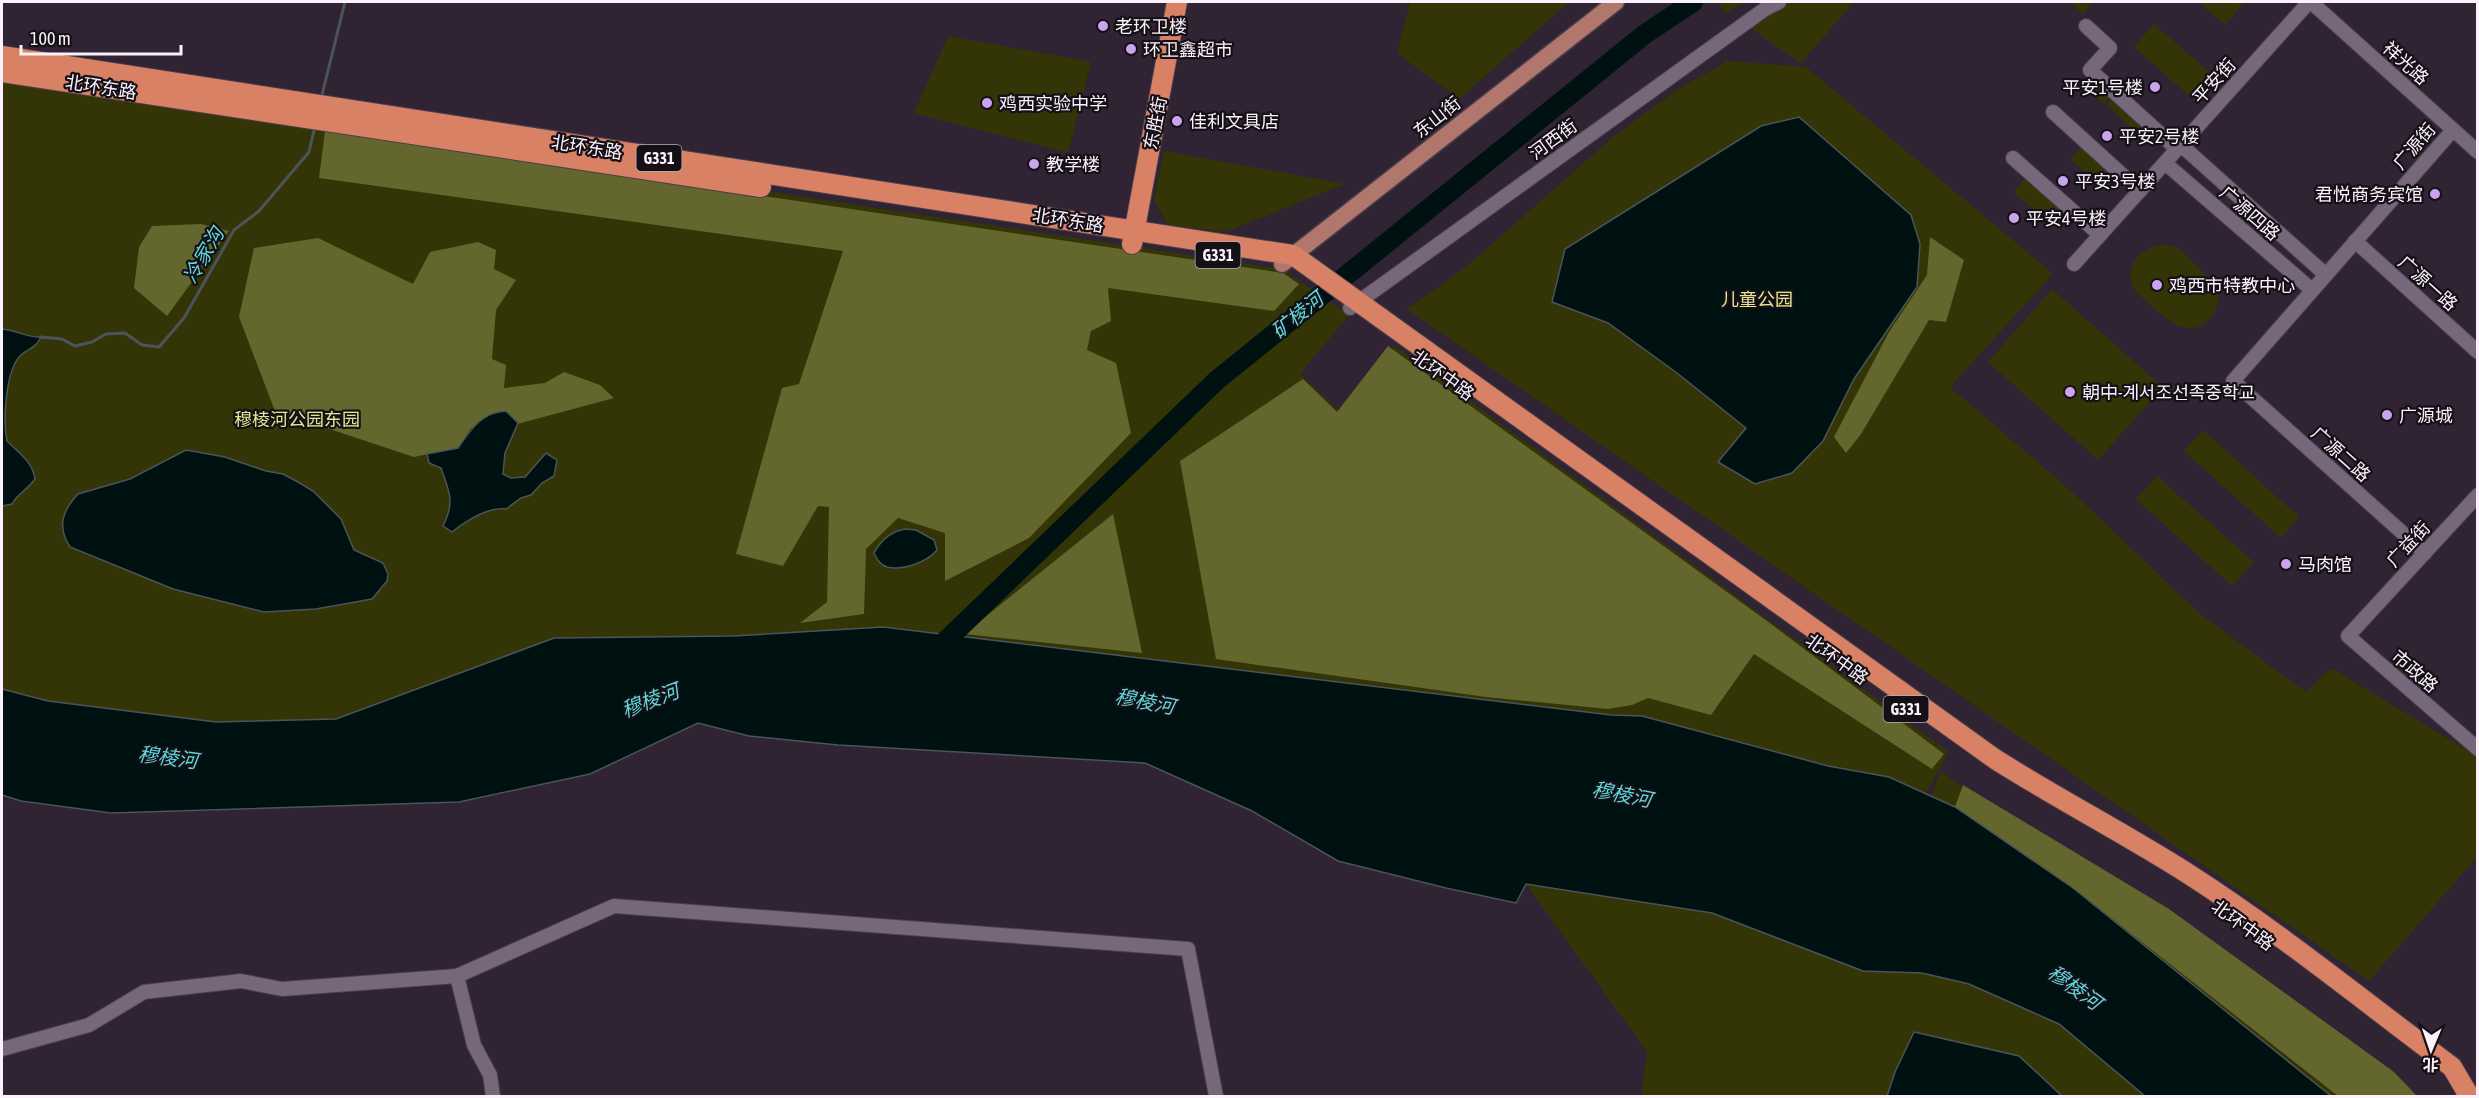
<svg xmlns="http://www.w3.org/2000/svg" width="2479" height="1098" font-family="'Asap Condensed','Noto Sans SC','Noto Sans KR',sans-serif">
<rect width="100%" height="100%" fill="#302333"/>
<!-- green -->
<g fill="#343507">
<path d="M 1410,2 L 1569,2 L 1459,99 L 1397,53 Z"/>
<path d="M 1718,2 L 1746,2 L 1725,13 Z"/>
<path d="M 1785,2 L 1854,2 L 1801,63 L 1747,26 Z"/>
<path d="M 2069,2 L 2094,2 L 2083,14 Z"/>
<path d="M 2199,2 L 2240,2 L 2243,4 L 2225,25 Z"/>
<path d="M 2154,24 L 2216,78 L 2195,101 L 2134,47 Z"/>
<path d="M 948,36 L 1091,62 L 1068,153 L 914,113 Z"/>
<path d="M 1728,61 L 1806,67 L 2053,274 L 1950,387 L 2069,489 L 2200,614 L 2306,692 L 2331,668 L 2477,756 L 2477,857 L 2369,981 L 1407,309 L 1466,267 L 1614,136 L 1678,89 Z"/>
<path d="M 2,76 L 1282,269 L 1349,315 L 1300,374 L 1342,413 L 1395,346 L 1949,752 L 1926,793 L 1889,777 L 1824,765 L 1642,716 L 1611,715 L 883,627 L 733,636 L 554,638 L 336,719 L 216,722 L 48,701 L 2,689 Z"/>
<path d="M 2100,84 L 2112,96 L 2103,104 L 2092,93 Z"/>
<path d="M 2114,97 L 2151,132 L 2144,140 L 2107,105 Z"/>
<path d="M 2083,146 L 2117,177 L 2104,189 L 2070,159 Z"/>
<path d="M 1164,151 L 1345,184 L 1226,232 L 1168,225 L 1154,200 Z"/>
<path d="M 2027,177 L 2068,213 L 2055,228 L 2013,192 Z"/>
<path d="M 2159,245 C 2165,245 2172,245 2177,248 C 2184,252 2189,258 2195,264 C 2212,280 2230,299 2207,321 C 2187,339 2165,319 2151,305 C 2146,301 2138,295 2134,289 C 2123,267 2139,250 2159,245 Z"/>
<path d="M 2052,289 L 2163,387 L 2098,460 L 1988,362 Z"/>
<path d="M 2203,430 L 2299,517 L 2281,538 L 2184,451 Z"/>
<path d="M 2157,476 L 2254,562 L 2232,586 L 2136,499 Z"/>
<path d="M 1941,771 L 1961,787 L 2184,922 L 2411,1096 L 1641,1096 L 1647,1052 L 1526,884 L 1712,913 L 1863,971 Z"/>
</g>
<!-- forest -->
<g fill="#63662d">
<path d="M 325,131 L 1283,273 L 1299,284 L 1274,311 L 1108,288 L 1111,321 L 1091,331 L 1087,350 L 1116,363 L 1131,433 L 1029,538 L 945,581 L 945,533 L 898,518 L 866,549 L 864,614 L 800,623 L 827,602 L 829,507 L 818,506 L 783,566 L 736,554 L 782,388 L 799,384 L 843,251 L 319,178 Z"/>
<path d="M 201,224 L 229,231 L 167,316 L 134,288 L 139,247 L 152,226 Z"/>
<path d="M 1930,237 L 1964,260 L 1946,322 L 1929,320 L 1861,434 L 1846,453 L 1834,437 L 1889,332 L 1927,275 Z"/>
<path d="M 318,238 L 413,284 L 430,252 L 478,242 L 496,250 L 494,269 L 516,280 L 496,310 L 492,359 L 506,365 L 504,388 L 545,383 L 564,372 L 600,385 L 614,398 L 506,427 L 471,428 L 458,448 L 414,457 L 275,411 L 239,317 L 254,248 Z"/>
<path d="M 1388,346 L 1771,624 L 1944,754 L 1932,769 L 1754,654 L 1711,715 L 1648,698 L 1632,705 L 1608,709 L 1486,697 L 1216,659 L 1180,461 L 1303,379 L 1337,412 Z"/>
<path d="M 1113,514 L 1142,653 L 964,634 Z"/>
<path d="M 1963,785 L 2169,909 L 2394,1072 L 2417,1096 L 2338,1096 L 2073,888 L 1955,807 Z"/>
</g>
<!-- water -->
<g fill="#001112" stroke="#4b5458" stroke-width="1.5">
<path d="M 1799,117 L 1911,215 L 1920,244 L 1917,287 L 1854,379 L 1823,441 L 1792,473 L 1755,484 L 1718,462 L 1746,428 L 1677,373 L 1608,323 L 1552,302 L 1565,249 L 1761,126 Z"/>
<path d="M 2,329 C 16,330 28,338 41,337 C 34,350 30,347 21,355 C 5,370 3,422 7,441 C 19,453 32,461 35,479 C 28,489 17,494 12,504 L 2,506 Z"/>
<path d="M 506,411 L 518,423 L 505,453 L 503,474 L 511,478 L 525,477 L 546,453 L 557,460 L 554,476 L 542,483 L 531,495 L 521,498 L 506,509 C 488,507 466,521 452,532 L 443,526 C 455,502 450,493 441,468 L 429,463 L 427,454 L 458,448 C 471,429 482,412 506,411 Z"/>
<path d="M 186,450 L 225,457 L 266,471 L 283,474 L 298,482 L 313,491 L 341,519 L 354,550 L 383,563 L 388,574 L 387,581 L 372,599 L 316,609 L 264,612 L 173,589 L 70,547 C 57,527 62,511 78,494 L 130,479 Z"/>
<path d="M 906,529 L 916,530 L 934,540 L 937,550 C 927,562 903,571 887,567 C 880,565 877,559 874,553 C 881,540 891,531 906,529 Z"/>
<path d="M 883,627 L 1611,715 L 1642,716 L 1828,766 L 1889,777 L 1955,807 L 2073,888 L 2331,1096 L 2145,1096 L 2059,1024 L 1969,984 L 1922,973 L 1863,971 L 1712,913 L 1526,884 L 1516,903 L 1446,888 L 1338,861 L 1252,811 L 1145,763 L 838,745 L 749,736 L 698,723 L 590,774 L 459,802 L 111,813 L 21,801 L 2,795 L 2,689 L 48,701 L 216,722 L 336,719 L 554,638 L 733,636 Z"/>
<path d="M 1914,1032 L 2019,1056 L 2062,1096 L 1887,1096 L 1895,1072 Z"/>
</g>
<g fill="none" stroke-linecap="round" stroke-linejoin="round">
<!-- stream -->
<g stroke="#4b5458" stroke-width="3">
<path d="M 321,99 L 345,2"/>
<path d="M 41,337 L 62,339 L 75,346 L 92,342 L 106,334 L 125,333 L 142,345 L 159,347 L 184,318 L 234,230 L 259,211 L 309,152 L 315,126"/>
</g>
<!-- river -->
<path stroke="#001112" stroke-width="20" d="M 933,653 L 1217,380 L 1645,34 L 1693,2"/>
<!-- minor casing -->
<g stroke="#4a3e4c" stroke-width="16">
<g id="minor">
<path d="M 2311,2 L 2478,152"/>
<path d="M 2086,26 L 2110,48 L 2090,70 L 2177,149"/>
<path d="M 2053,112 L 2140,191"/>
<path d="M 2181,145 L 2326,275"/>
<path d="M 2013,158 L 2100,235"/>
<path d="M 2165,163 L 2312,290"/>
<path d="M 2355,241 L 2478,352"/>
<path d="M 2074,264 L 2309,2"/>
<path d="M 1350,308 L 1765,9 L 1779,2"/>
<path d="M 2478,495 L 2348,636 L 2478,749"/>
<path d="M 2425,553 L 2233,381 L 2453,130"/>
<path d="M 457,976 L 614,906 L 1188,949 L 1216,1096"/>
<path d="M 2,1049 L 89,1025 L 144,992 L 241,981 L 282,989 L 457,976 L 474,1045 L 490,1075 L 493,1096"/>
</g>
</g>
<!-- major casing -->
<g stroke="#4a3e4c" stroke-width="19">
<path id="major" d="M 1282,264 L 1616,2"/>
</g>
<!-- highway casing -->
<g stroke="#4a3e4c" stroke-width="22">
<g id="highway">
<path d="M 2,56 L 1293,255 L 1995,759 C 2058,799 2124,833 2187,873 C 2279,932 2365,1002 2452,1067 L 2468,1094 L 2466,1096"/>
<path d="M 2,72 L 761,187"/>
<path d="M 1132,244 L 1177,2"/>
</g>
</g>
<!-- minor -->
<use href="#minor" stroke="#77677a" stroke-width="14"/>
<!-- major -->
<use href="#major" stroke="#b1776d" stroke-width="16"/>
<!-- highway -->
<use href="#highway" stroke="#d88164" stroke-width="20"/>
</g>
<!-- markers -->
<g fill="#c9a5ee" stroke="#150f16" stroke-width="2">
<circle cx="1103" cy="26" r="6"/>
<circle cx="1131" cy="49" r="6"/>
<circle cx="2155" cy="87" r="6"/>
<circle cx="987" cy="103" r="6"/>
<circle cx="1177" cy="121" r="6"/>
<circle cx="2107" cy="136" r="6"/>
<circle cx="1034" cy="164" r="6"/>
<circle cx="2063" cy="181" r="6"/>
<circle cx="2435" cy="194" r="6"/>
<circle cx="2014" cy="218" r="6"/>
<circle cx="2157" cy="285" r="6"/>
<circle cx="2070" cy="392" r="6"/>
<circle cx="2387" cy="415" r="6"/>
<circle cx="2286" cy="564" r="6"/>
</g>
<g text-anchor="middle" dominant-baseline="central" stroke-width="4.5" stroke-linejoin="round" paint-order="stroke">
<!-- shield labels -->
<g fill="#150f16" stroke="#b6adb7" stroke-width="1.5">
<rect x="636.5" y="145" width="45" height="26" rx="4.5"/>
<rect x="1195.5" y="242" width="45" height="26" rx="4.5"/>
<rect x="1883.5" y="696" width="45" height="26" rx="4.5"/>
</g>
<g font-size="16" font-weight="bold" fill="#fbf1fc">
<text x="659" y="158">G331</text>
<text x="1218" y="255">G331</text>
<text x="1906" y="709">G331</text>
</g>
<!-- poi labels -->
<g font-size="18" fill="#fbf1fc" stroke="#150f16" text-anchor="start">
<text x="1115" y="26">老环卫楼</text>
<text x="1143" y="49">环卫鑫超市</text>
<text x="2143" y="87" text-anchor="end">平安1号楼</text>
<text x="999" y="103">鸡西实验中学</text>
<text x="1189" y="121">佳利文具店</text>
<text x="2119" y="136">平安2号楼</text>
<text x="1046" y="164">教学楼</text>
<text x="2075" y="181">平安3号楼</text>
<text x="2423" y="194" text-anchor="end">君悦商务宾馆</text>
<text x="2026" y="218">平安4号楼</text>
<text x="2169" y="285">鸡西市特教中心</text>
<text x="2082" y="392">朝中-계서조선족중학교</text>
<text x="2399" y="415">广源城</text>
<text x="2298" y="564">马肉馆</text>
</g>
<!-- street labels -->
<g font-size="18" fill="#fbf1fc" stroke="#150f16">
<text transform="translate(2406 63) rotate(42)">祥光路</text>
<text transform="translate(2214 81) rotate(-48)">平安街</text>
<text transform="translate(101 87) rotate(9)">北环东路</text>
<text transform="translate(1437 117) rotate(-38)">东山街</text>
<text transform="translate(1155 123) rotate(-79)">东胜街</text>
<text transform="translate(1553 139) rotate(-36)">河西街</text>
<text transform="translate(2414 146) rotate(-49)">广源街</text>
<text transform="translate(587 147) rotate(9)">北环东路</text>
<text transform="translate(2250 213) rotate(41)">广源四路</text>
<text transform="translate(1068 220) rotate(9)">北环东路</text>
<text transform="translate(2428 283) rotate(42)">广源一路</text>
<text transform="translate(1443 375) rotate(36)">北环中路</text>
<text transform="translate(2341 454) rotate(42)">广源二路</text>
<text transform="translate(2408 544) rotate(-47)">广益街</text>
<text transform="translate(1837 659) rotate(36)">北环中路</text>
<text transform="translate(2415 671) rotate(41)">市政路</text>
<text transform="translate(2243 925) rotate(36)">北环中路</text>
</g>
<!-- park labels -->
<g font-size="18" fill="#e2e791" stroke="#150f16">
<text x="1757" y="299">儿童公园</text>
<text x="297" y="419">穆棱河公园东园</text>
</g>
<!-- water labels -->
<g font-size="20" font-style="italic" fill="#5ed8dc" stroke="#150f16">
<text transform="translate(203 255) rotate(-60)">冷家沟</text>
<text transform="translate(1297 315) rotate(-39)">矿棱河</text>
<text transform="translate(650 700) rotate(-21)">穆棱河</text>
<text transform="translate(1145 701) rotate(11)">穆棱河</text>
<text transform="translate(168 757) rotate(7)">穆棱河</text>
<text transform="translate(1622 794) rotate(11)">穆棱河</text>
<text transform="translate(2075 987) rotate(36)">穆棱河</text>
</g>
</g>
<!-- border -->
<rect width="2479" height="1098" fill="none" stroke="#fbf1fc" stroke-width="6"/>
<!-- north arrow -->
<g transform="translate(2431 1050) rotate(182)" stroke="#150f16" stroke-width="4.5" paint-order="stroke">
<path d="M0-4.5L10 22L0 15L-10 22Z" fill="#fbf1fc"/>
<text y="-9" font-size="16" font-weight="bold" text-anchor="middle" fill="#fbf1fc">北</text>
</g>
<!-- scale -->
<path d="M21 45v9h160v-9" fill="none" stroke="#fbf1fc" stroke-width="3"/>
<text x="30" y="45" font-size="18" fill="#fbf1fc" stroke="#150f16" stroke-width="4.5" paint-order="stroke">100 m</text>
</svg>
